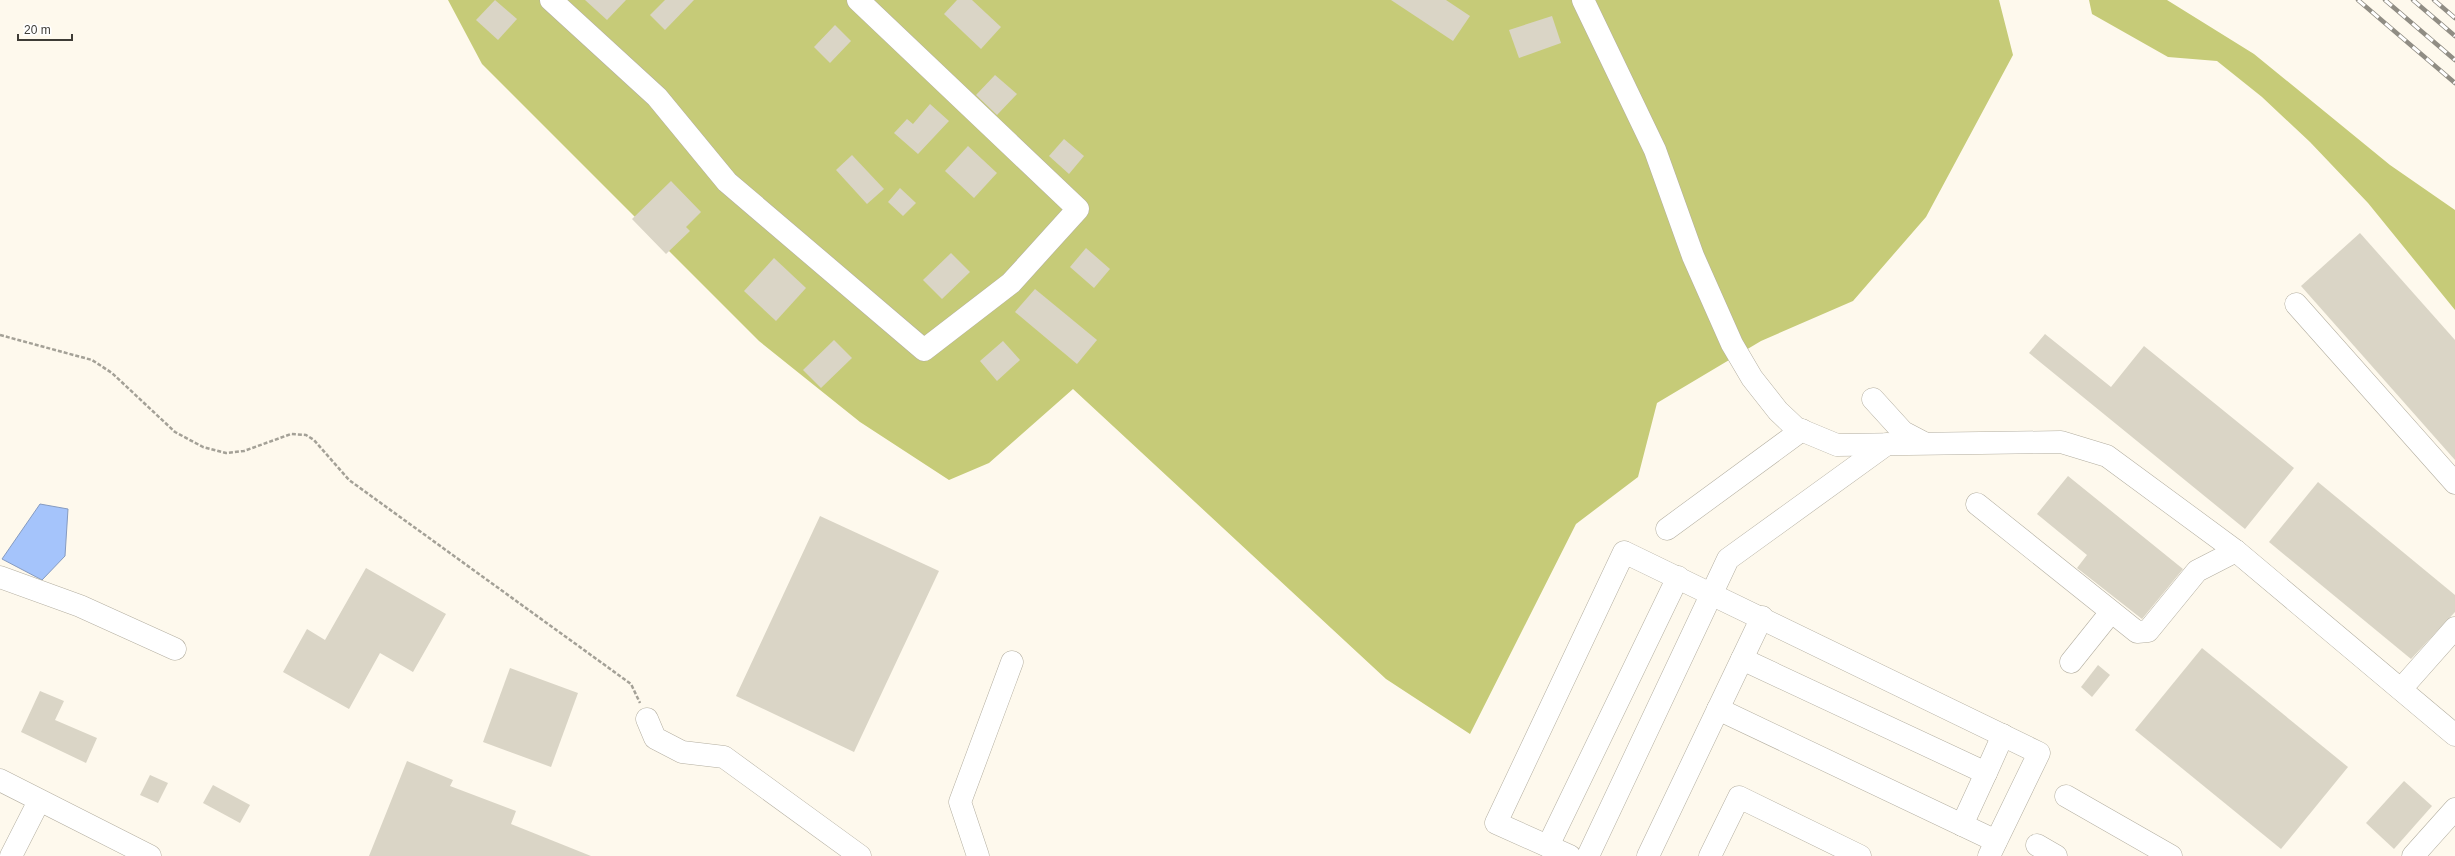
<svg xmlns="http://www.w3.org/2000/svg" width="2455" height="856" font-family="Helvetica,sans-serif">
<rect width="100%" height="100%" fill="#fef9ed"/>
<!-- forest -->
<g fill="#c6cb78">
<path d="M 448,0 L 1999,0 L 2013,55 L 1926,217 L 1853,301 L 1761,341 L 1657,403 L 1638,477 L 1576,524 L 1470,734 L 1386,679 L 1073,389 L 989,463 L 949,480 L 860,422 L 759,341 L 482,64 Z"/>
<path d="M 2089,0 L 2167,0 L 2254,54 L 2390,165 L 2455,210 L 2455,310 L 2368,203 L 2310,142 L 2262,97 L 2217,61 L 2168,57 L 2092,14 Z"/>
</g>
<!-- water -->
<path fill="#a5c4fb" stroke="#869bc0" d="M 40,504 L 68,509 L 65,556 L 42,580 L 2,559 Z"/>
<!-- building -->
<g fill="#dad5c6">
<path d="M 495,0 L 517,19 L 498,40 L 476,20 Z"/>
<path d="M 585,0 L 626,0 L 607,20 Z"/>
<path d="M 665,0 L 694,0 L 665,30 L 650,15 Z"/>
<path d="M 957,0 L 972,0 L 1001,27 L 981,49 L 944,14 Z"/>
<path d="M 1391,0 L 1446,0 L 1470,16 L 1453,41 Z"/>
<path d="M 1552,16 L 1561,43 L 1519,58 L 1509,30 Z"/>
<path d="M 835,25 L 851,41 L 830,63 L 814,47 Z"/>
<path d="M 995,75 L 1017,94 L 997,115 L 976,95 Z"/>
<path d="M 930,104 L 949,121 L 918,154 L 894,133 L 907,119 L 913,124 Z"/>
<path d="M 1064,139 L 1084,156 L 1069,174 L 1049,156 Z"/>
<path d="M 968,146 L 997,173 L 974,198 L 945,171 Z"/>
<path d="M 852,155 L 884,189 L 867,204 L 836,170 Z"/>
<path d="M 671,181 L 701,212 L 686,227 L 690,231 L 666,254 L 632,219 Z"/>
<path d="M 900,188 L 916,203 L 903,216 L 888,202 Z"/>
<path d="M 2360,233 L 2455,340 L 2455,460 L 2301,286 Z"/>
<path d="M 1086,248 L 1110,269 L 1094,288 L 1070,267 Z"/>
<path d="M 951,253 L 970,272 L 942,299 L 923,280 Z"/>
<path d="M 774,258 L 806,288 L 776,321 L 744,291 Z"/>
<path d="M 1035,289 L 1097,340 L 1077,364 L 1015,312 Z"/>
<path d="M 2045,334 L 2111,387 L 2144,346 L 2294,468 L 2245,529 L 2029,353 Z"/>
<path d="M 834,340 L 852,358 L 821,388 L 803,370 Z"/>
<path d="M 1003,341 L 1020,360 L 997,381 L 980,361 Z"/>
<path d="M 2068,476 L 2183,569 L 2142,619 L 2077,568 L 2087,555 L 2037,514 Z"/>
<path d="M 2318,482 L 2455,595 L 2455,612 L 2411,659 L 2269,542 Z"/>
<path d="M 820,516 L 939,571 L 854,752 L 736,696 Z"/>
<path d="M 366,568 L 446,614 L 413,672 L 380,653 L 349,709 L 283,672 L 307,629 L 325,640 Z"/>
<path d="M 2202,648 L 2348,767 L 2281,849 L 2135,730 Z"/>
<path d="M 2098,665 L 2110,675 L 2092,697 L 2081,687 Z"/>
<path d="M 510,668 L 578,693 L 551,767 L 483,742 Z"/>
<path d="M 40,691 L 64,701 L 55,720 L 97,738 L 86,763 L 21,732 Z"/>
<path d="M 407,761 L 453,780 L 450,786 L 516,811 L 511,824 L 591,856 L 369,856 Z"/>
<path d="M 150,775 L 168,783 L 158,803 L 140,795 Z"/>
<path d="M 2404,781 L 2432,806 L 2394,849 L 2366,823 Z"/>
<path d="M 213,785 L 250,805 L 240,823 L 203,803 Z"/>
</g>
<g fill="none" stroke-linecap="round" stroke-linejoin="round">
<!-- minor casing -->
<g stroke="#b3aea0" stroke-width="23">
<g id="minor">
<path d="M 551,0 L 657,97 L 727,182 L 924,350 L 1011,283 L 1078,209 L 858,0"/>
<path d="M 1583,0 L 1655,150 L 1693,256 L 1732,344 L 1752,378 L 1778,411 L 1796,428 L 1837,445 L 2061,442 L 2107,456 L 2236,551 L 2455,735"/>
<path d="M 2296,304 L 2455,483"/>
<path d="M 1873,399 L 1903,432 L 1924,443"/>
<path d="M 1977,504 L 2137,632 L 2148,631 L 2197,571 L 2236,551"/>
<path d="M 1667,529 L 1802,430"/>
<path d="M 0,577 L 80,606 L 175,649"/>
<path d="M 1742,659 L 1986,773 L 1962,825"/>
<path d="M 2071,662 L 2111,612"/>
<path d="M 2401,689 L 2455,628"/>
<path d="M 1718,709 L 1996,841"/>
<path d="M 647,719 L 655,738 L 682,752 L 724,757 L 860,856"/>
<path d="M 1986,773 L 2003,735"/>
<path d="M 0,780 L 150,856"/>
<path d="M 2066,796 L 2171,856"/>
<path d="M 2037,845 L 2056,856"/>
<path d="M 1548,846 L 1678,577"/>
<path d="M 11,856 L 39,801"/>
<path d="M 978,856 L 960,802 L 1012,662"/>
<path d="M 1570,856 L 1496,823 L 1624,552 L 2039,753 L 1989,856"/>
<path d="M 1588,856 L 1728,559 L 1887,444"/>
<path d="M 1648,856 L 1762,617"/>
<path d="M 1710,856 L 1739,797 L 1860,856"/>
<path d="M 2413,856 L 2455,809"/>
</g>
</g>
<!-- path -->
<path stroke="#a4a197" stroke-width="2.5" stroke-dasharray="4 2" stroke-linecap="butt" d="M 0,335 L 92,360 L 112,373 L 175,432 L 203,447 L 226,453 L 244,451 L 291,434 L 306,435 L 314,440 L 349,480 L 631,684 L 640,703"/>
<!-- minor -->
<use href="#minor" stroke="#fff" stroke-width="22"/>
<!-- rail casing -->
<g stroke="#908d84" stroke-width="4.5">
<g id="rail">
<path d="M 2358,0 L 2455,83"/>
<path d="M 2385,0 L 2455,60"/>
<path d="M 2413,0 L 2455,36"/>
<path d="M 2434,0 L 2455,18"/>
</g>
</g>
<!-- rail -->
<use href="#rail" stroke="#fff" stroke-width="3" stroke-dasharray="9" stroke-linecap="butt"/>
</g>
<!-- scale -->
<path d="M18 34v6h54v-6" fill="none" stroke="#3e3c36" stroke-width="2"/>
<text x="24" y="34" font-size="12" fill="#3e3c36" stroke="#ffffff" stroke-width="3" paint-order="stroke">20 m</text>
</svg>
